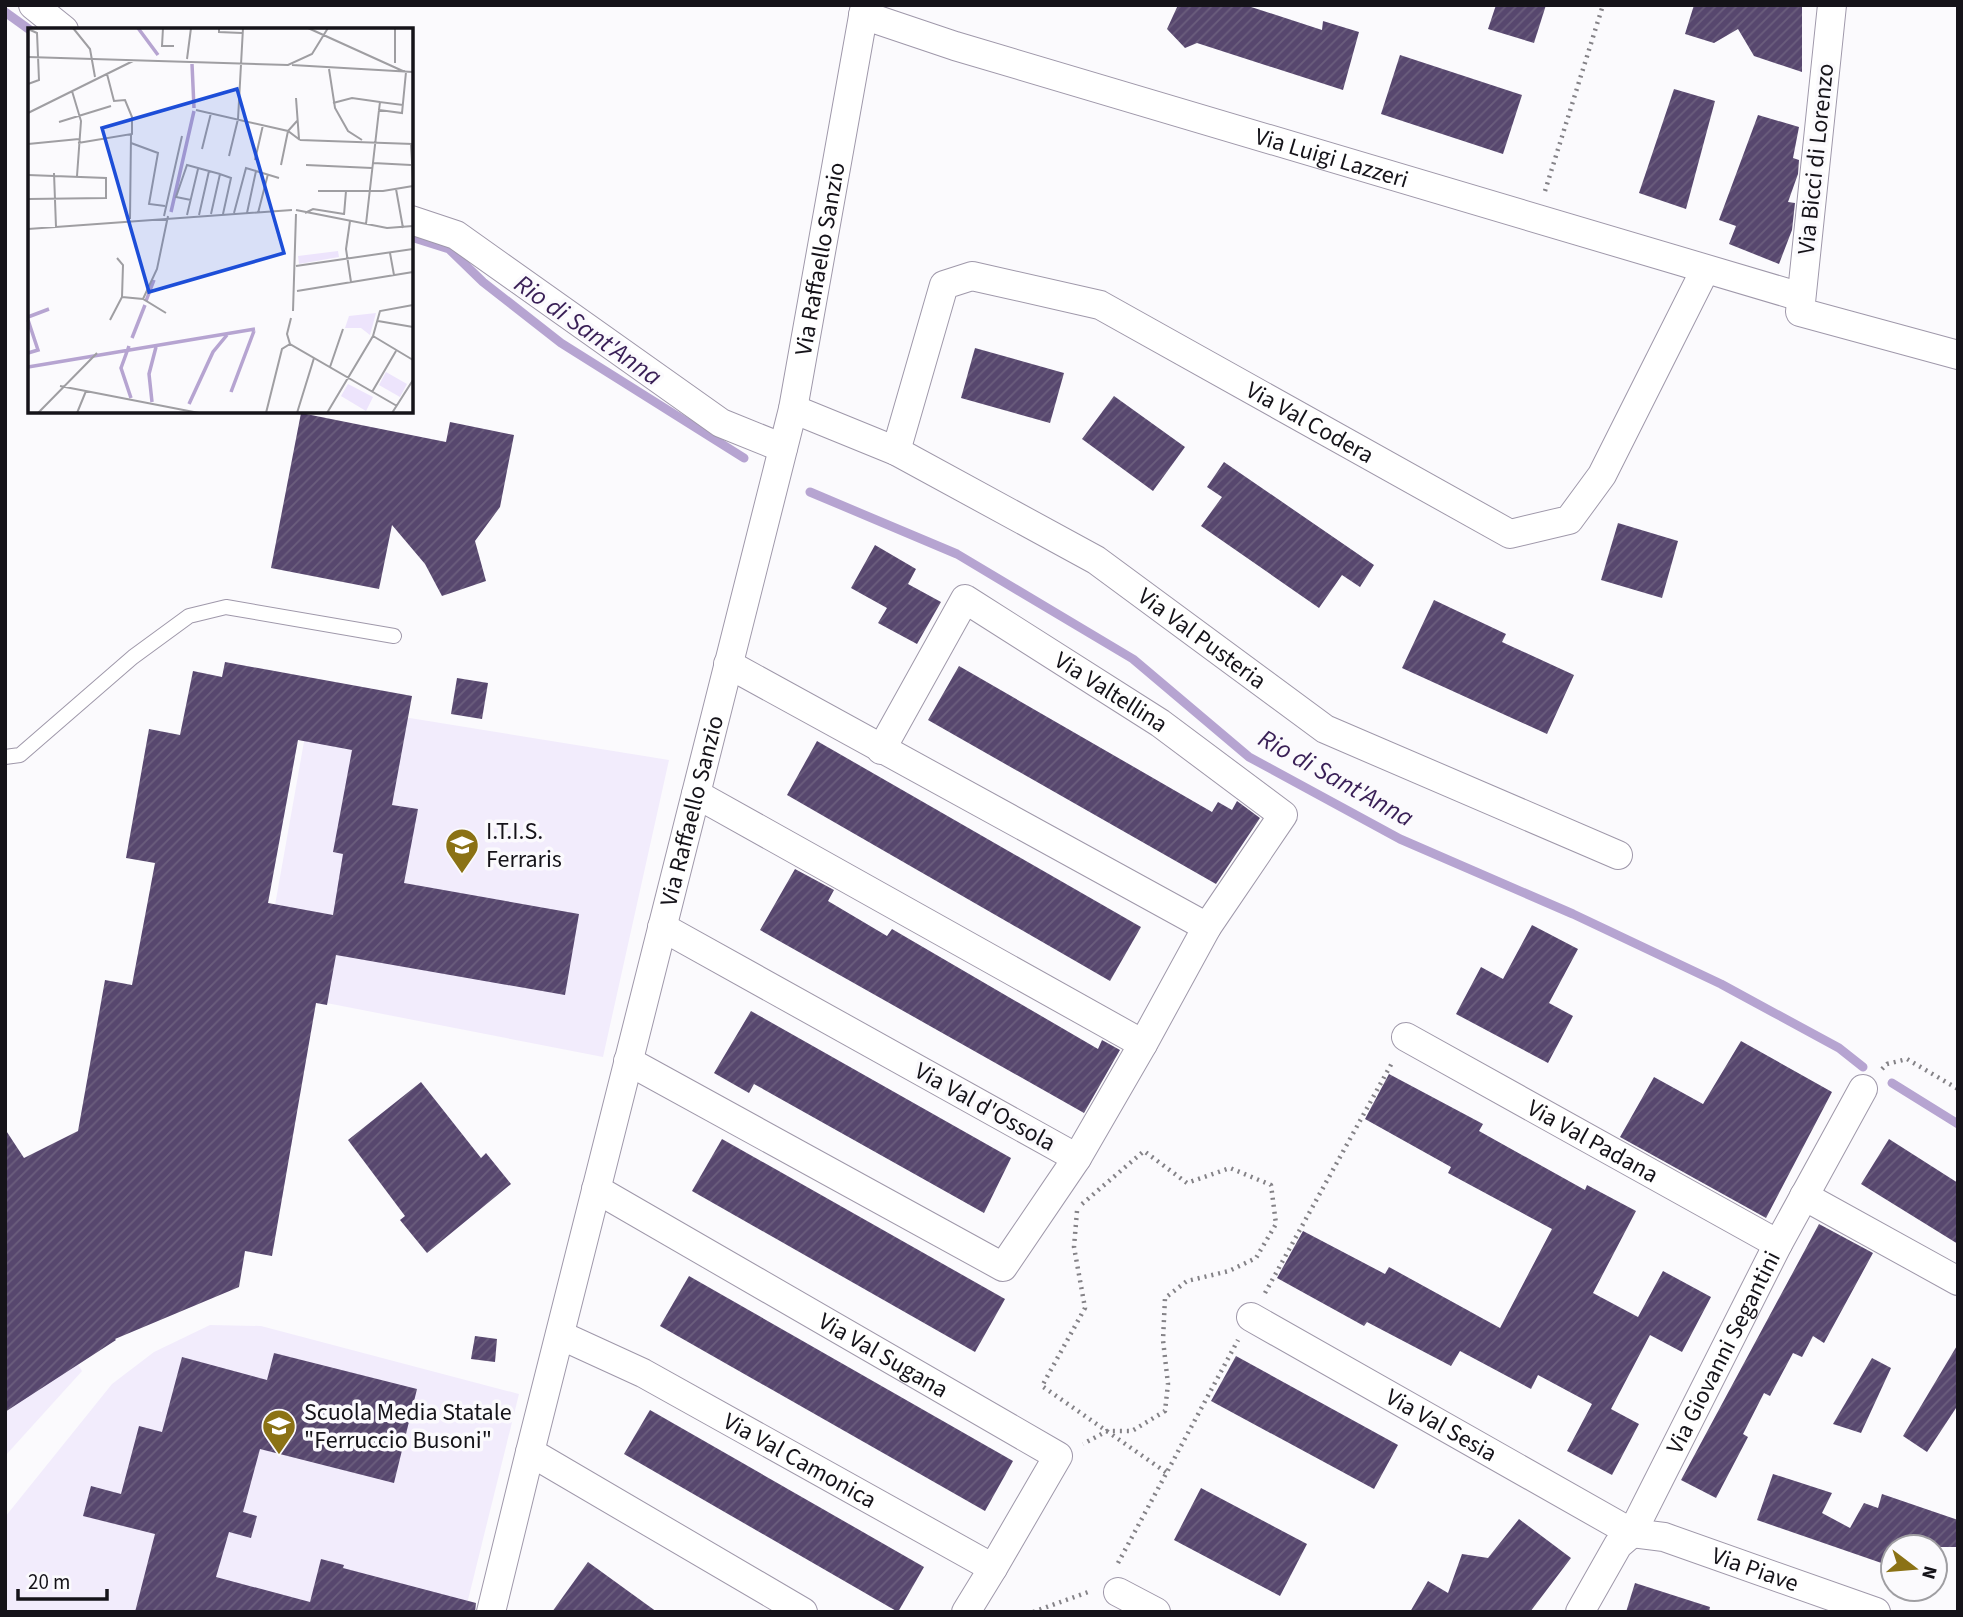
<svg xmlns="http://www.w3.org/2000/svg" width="1963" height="1617" font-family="'Source Sans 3',sans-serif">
<defs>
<pattern id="building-hatch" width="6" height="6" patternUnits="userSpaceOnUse" patternTransform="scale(1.75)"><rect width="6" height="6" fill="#57476e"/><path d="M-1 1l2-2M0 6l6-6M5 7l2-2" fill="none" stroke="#6b5e7d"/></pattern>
</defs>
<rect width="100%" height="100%" fill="#fbfafd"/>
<!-- built -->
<g fill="#f2ecfc">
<path d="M 311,702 L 669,760 L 603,1057 L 260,990 Z"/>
<path d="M 5,1246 L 82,1371 L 5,1456 Z"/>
<path d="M 210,1325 L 261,1326 L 519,1394 L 465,1612 L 5,1612 L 5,1517 L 112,1384 L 154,1352 Z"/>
</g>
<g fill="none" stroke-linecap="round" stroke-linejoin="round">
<!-- stream -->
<g stroke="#b6a4d1" stroke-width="9">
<path d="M 5,12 L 30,30"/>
<path d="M 411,237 L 449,249 L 483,282 L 561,343 L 744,458"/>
<path d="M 810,492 L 957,554 L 1133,659 L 1249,757 L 1400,839 L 1573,914 L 1721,984 L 1839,1048 L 1863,1067"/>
<path d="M 1892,1083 L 1958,1124"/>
</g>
</g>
<!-- building -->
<g fill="url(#building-hatch)" fill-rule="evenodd">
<path d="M 1178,5 L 1245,5 L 1322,30 L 1323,21 L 1359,32 L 1343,90 L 1197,43 L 1185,48 L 1167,29 Z"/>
<path d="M 1496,5 L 1546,5 L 1534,43 L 1488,29 Z"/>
<path d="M 1694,5 L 1802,5 L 1802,72 L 1754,56 L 1738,29 L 1714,43 L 1685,34 Z"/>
<path d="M 1400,55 L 1522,95 L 1503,154 L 1381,114 Z"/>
<path d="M 1674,89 L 1715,101 L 1686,209 L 1639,193 Z"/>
<path d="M 1758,115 L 1799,127 L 1793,158 L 1799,160 L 1798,174 L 1788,202 L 1795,203 L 1792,230 L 1779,264 L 1729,244 L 1736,226 L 1719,220 Z"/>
<path d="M 975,348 L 1064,373 L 1050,423 L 961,398 Z"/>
<path d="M 1114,396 L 1185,447 L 1153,491 L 1082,439 Z"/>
<path d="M 301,413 L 446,442 L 450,422 L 514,435 L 500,507 L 475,541 L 486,581 L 442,596 L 425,564 L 392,525 L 379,589 L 271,568 Z"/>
<path d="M 1224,462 L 1374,565 L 1360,587 L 1342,575 L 1319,608 L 1201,526 L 1222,497 L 1207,487 Z"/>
<path d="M 1618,523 L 1678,541 L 1662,598 L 1601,580 Z"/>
<path d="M 875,545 L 916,569 L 908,584 L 941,602 L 917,644 L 878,623 L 887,608 L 851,588 Z"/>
<path d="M 1434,600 L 1506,634 L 1502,642 L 1574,675 L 1547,734 L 1402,668 Z"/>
<path d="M 225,662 L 412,696 L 392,805 L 418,809 L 404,883 L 579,914 L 565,995 L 336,955 L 327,1005 L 316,1003 L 272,1256 L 245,1251 L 239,1287 L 115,1339 L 116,1340 L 5,1412 L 5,1129 L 24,1158 L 78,1131 L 105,980 L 132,985 L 155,863 L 126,858 L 149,729 L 180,735 L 193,671 L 222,677 ZM 298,740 L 352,750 L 333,852 L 343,854 L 333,915 L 268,903 Z"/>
<path d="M 959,666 L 1212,812 L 1218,802 L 1232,810 L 1237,801 L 1260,818 L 1216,884 L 928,720 Z"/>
<path d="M 457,678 L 488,683 L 482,719 L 451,714 Z"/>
<path d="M 817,741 L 1141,927 L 1110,981 L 787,795 Z"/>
<path d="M 795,869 L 834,890 L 828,901 L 887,936 L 892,929 L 1098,1049 L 1102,1040 L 1120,1050 L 1084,1113 L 760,930 Z"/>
<path d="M 1532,925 L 1578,949 L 1549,1003 L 1573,1016 L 1548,1063 L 1456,1014 L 1481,967 L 1503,979 Z"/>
<path d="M 751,1011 L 1011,1158 L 984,1213 L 754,1084 L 749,1093 L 714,1073 Z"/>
<path d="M 1741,1041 L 1832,1092 L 1766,1218 L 1620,1137 L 1654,1077 L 1703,1104 Z"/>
<path d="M 1389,1074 L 1483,1124 L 1479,1131 L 1585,1190 L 1587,1185 L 1636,1211 L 1593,1293 L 1638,1317 L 1663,1271 L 1711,1297 L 1682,1352 L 1650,1335 L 1611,1409 L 1639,1424 L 1612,1475 L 1567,1451 L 1592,1404 L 1538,1375 L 1531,1389 L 1460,1351 L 1451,1366 L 1367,1322 L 1364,1326 L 1277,1278 L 1303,1231 L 1385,1274 L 1389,1267 L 1500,1328 L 1552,1229 L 1448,1173 L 1451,1167 L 1365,1119 Z"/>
<path d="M 421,1082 L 481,1158 L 486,1153 L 511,1184 L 427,1253 L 400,1220 L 405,1216 L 348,1140 Z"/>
<path d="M 722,1139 L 1005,1299 L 975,1352 L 692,1191 Z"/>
<path d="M 1889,1139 L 1958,1183 L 1958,1244 L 1861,1184 Z"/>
<path d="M 1819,1224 L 1873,1253 L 1824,1343 L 1813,1336 L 1802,1357 L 1793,1353 L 1770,1396 L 1764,1393 L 1743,1434 L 1748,1437 L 1716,1498 L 1681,1480 Z"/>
<path d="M 689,1276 L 1013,1461 L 985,1511 L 660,1326 Z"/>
<path d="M 475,1336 L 497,1339 L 495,1362 L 471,1359 Z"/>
<path d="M 1958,1344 L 1958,1405 L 1927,1452 L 1903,1436 Z"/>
<path d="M 274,1353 L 417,1389 L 394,1483 L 260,1449 L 243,1512 L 257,1516 L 251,1538 L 229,1532 L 216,1577 L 310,1602 L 321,1559 L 344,1565 L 343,1568 L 476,1603 L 475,1612 L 135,1612 L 155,1534 L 83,1516 L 91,1486 L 121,1494 L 139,1426 L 162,1432 L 182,1357 L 267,1380 Z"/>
<path d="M 1236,1356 L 1398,1445 L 1374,1489 L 1211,1401 Z"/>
<path d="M 1872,1358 L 1891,1368 L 1861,1433 L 1833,1424 Z"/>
<path d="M 650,1410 L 924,1567 L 898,1612 L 624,1454 Z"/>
<path d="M 1773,1474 L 1832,1493 L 1822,1513 L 1850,1528 L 1864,1503 L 1878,1508 L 1882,1494 L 1958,1520 L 1958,1547 L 1893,1547 L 1893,1567 L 1757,1520 Z"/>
<path d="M 1201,1488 L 1307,1544 L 1280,1596 L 1174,1540 Z"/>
<path d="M 1519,1519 L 1571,1558 L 1530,1612 L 1410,1612 L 1428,1581 L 1448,1593 L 1462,1554 L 1488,1558 Z"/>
<path d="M 588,1562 L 657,1612 L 552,1612 Z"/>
<path d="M 1635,1583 L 1710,1607 L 1709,1612 L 1626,1612 Z"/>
</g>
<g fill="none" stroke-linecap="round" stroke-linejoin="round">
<!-- service casing -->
<g stroke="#9f98aa" stroke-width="16">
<path id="service" d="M 5,757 L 20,755 L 133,657 L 189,616 L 226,607 L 394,636"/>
</g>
<!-- minor casing -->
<g stroke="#9f98aa" stroke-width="30">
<g id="minor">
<path d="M 33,5 L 64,30"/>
<path d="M 1832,5 L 1800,312 L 1958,355"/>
<path id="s1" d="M 863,15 L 955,46 L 1801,297"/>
<path d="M 411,220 L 456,235 L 721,423 L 783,448"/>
<path id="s2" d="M 793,409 L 896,451 L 1096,560 L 1325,729 L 1618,855"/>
<path id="s3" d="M 896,451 L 944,285 L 972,276 L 1100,305 L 1510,534 L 1569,520 L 1602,475 L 1705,270"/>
<path d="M 728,664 L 1207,927"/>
<path id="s4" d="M 881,750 L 965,599 L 1160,723 L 1283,815 L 1207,927 L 1143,1044 L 1077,1158"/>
<path d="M 696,794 L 1143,1044"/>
<path id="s5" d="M 1406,1037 L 1778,1244"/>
<path d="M 628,1061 L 1003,1267 L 1077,1158 L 662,927"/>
<path id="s6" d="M 596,1189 L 1058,1456 L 993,1568"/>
<path d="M 1804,1196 L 1958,1281"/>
<path id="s7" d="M 1251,1317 L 1632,1533 L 1664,1537 L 1876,1612"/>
<path id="s8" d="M 560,1335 L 643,1373 L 993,1568 L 966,1612"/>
<path d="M 530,1452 L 803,1612"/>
<path d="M 1118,1592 L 1156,1612"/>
<path id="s9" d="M 491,1612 L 530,1452 L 793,409 L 865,5"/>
<path id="s10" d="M 1580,1612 L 1618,1545 L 1632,1533 L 1778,1244 L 1863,1089"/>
</g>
</g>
<!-- path -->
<g stroke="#848287" stroke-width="4.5" stroke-dasharray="2 5" stroke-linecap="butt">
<path d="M 1545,191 L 1603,5"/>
<path d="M 1882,1069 L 1887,1064 L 1907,1059 L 1958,1089"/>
<path d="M 1082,1204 L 1144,1151 L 1187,1183 L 1230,1168 L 1271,1185 L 1276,1224 L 1256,1258 L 1229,1271 L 1187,1281 L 1165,1298 L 1163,1340 L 1168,1384 L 1165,1411 L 1132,1431 L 1107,1431 L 1083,1444"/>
<path d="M 1077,1211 L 1074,1247 L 1085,1308 L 1042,1386 L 1167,1473"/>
<path d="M 1265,1293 L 1393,1061"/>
<path d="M 1118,1563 L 1238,1340"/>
<path d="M 1033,1612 L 1091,1591"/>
</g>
<!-- service -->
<use href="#service" stroke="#fff" stroke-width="14"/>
<!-- minor -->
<use href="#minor" stroke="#fff" stroke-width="28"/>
</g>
<!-- icons -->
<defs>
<g id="school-pin" transform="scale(1.75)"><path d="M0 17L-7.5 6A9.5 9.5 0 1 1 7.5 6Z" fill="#8b7215" stroke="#fbfafd"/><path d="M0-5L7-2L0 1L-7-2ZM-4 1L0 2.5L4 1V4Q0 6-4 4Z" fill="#fff"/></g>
</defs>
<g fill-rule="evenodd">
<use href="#school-pin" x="462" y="845"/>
<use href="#school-pin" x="279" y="1426"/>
</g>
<g text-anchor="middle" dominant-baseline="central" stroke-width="7" stroke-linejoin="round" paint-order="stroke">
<!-- street labels -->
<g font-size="24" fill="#151319" stroke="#fbfafd">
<text stroke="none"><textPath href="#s1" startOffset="490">Via Luigi Lazzeri</textPath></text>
<text transform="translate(1816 159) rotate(-84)">Via Bicci di Lorenzo</text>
<text stroke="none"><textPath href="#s9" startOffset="1393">Via Raffaello Sanzio</textPath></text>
<text stroke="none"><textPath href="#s3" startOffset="574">Via Val Codera</textPath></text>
<text stroke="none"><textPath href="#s2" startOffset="471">Via Val Pusteria</textPath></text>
<text stroke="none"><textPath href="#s4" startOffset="346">Via Valtellina</textPath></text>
<text stroke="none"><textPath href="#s9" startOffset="826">Via Raffaello Sanzio</textPath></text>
<text transform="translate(985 1107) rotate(29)">Via Val d'Ossola</text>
<text stroke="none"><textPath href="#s5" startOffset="214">Via Val Padana</textPath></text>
<text stroke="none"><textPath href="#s10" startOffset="298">Via Giovanni Segantini</textPath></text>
<text stroke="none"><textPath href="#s6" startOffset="332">Via Val Sugana</textPath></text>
<text stroke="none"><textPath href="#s7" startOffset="219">Via Val Sesia</textPath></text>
<text stroke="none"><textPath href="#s8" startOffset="271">Via Val Camonica</textPath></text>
<text stroke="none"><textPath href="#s7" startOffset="567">Via Piave</textPath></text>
</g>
<!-- poi labels -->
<g font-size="24" fill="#151319" stroke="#fbfafd" text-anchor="start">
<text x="486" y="831">I.T.I.S.<tspan x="486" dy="28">Ferraris</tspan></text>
<text x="304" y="1412">Scuola Media Statale<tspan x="304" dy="28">"Ferruccio Busoni"</tspan></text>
</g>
<!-- water labels -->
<g font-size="26" font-style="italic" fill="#391f56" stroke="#fbfafd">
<text transform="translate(588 330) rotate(35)">Rio di Sant'Anna</text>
<text transform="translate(1336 778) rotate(29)">Rio di Sant'Anna</text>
</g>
</g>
<!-- overview -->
<g transform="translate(28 28)">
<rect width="385" height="385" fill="#fbfafd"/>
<path d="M 310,223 L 311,229 L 271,236 L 270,228 ZM 348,285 L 342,307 L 333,300 L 317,300 L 321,288 ZM 358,344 L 379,356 L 372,369 L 351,357 ZM 320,356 L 345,369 L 338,383 L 313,368 Z" fill="#ede4fc"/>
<path fill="none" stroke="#b6a4d1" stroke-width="3.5" d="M 110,0 L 130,27M 164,36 L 166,80M 143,184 L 166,83M 118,273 L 126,252M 0,289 L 21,281M 0,292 L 10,322 L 0,325M 104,310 L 117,277M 101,318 L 93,340 L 103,370M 0,339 L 227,301M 203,364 L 226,303M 124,374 L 121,346 L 128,319M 161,376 L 185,324 L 199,307"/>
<path fill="none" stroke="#9f9ea2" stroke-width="2" d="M 45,0 L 62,21 L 67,49M 135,0 L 134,18 L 146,18M 191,0 L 191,4 L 214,5M 280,0 L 377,44M 0,1 L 9,5 L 11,52 L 0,56M 0,29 L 260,37 L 284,26 L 300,0M 159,31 L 163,0M 367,35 L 367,0M 264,37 L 385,44M 301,41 L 307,80 L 320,103 L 334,112M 44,63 L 53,93 L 49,148M 268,70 L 271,111M 305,75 L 324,70 L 352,74M 375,77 L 352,74 L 351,82 L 374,85 L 378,44M 168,82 L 260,103 L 272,112M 0,85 L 105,33M 31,94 L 83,78M 272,112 L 385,116M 50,115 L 104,106 L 104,89 L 97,72 L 86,73 L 79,46M 103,115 L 130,125 L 121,176 L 137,178M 0,116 L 51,111M 383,116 L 385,151M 174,121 L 183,85M 201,128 L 210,91 L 215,0M 227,132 L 235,97M 345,135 L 383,137M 253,137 L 260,103 L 269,93M 278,137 L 344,140M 26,145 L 28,199M 0,147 L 78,150 L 78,170 L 0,171M 368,161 L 375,200M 290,163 L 355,163 L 385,158M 163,172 L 148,169 L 159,137 L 192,146M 268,182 L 359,200 L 385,198M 206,185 L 218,140 L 228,143M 219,185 L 228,143 L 251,150M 230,185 L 240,146M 277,185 L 285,181 L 316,186M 183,186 L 192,146 L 203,150 L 195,186M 159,187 L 170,141M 171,187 L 181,143M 316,187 L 318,163M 136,188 L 154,108M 102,191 L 103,106M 322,193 L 318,221 L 323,254M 338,196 L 351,82M 0,201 L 264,182M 362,225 L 366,247M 268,238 L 385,221M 269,263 L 385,244M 94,269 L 115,271 L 138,285M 115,271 L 129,241 L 140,188M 265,283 L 268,186M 263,290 L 259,306 L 262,316 L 369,378M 82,292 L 94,269 L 95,237 L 89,230M 350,293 L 385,299M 345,308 L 385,332M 302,339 L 315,301M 32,358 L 171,385M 344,364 L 368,323M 10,385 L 69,325M 49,385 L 58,363M 238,385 L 254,321 L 262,316M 269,385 L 286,330M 299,385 L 345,308 L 352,283 L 385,277M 364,385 L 385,352"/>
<path fill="#1d4ed8" fill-opacity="0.15" stroke="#1d4ed8" stroke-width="3.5" d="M 209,61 L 256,225 L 121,264 L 74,100 Z"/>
<rect width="385" height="385" fill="none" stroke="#151319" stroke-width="3.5"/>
</g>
<!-- border -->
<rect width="1963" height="1617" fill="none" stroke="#151319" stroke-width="14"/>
<!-- north arrow -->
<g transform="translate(1914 1568) rotate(106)"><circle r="33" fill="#fbfafd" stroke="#9f9ea2" stroke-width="2"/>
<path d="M0-5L12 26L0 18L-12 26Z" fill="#8b7215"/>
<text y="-10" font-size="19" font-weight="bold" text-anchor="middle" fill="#151319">N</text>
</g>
<!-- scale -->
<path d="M18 1589v10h89v-10" fill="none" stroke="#151319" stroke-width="3.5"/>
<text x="28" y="1589" font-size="21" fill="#151319" stroke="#fbfafd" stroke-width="5" paint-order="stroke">20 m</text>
</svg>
